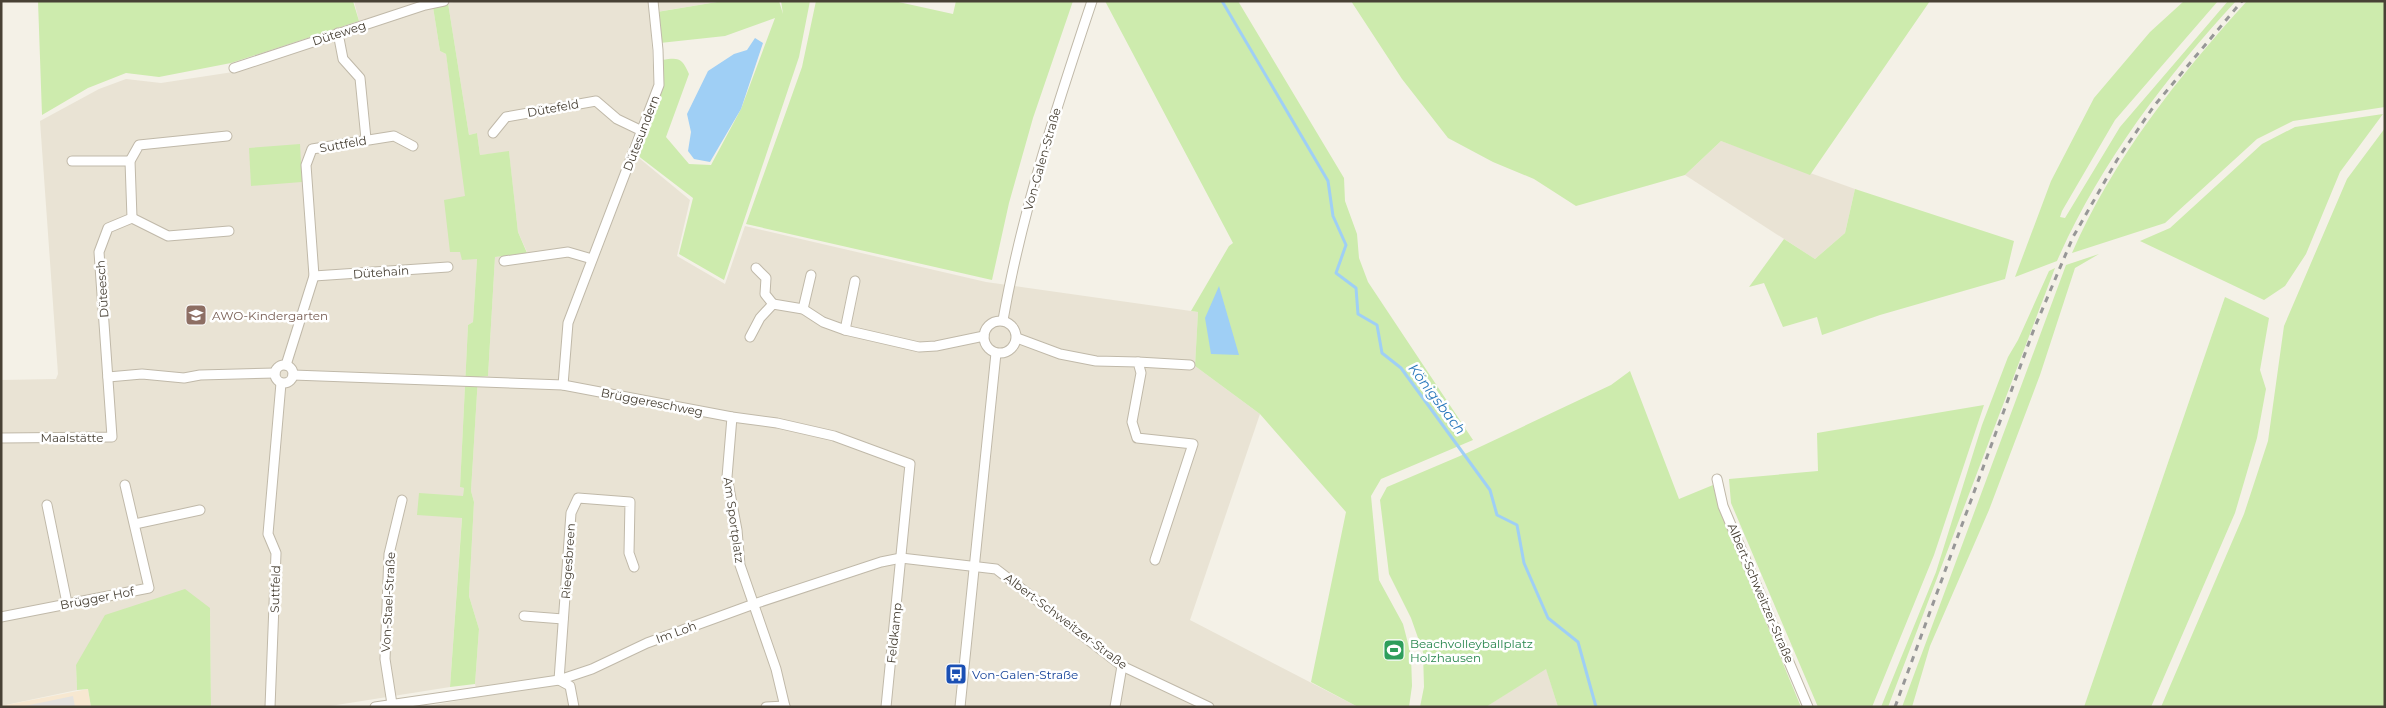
<svg xmlns="http://www.w3.org/2000/svg" width="2386" height="708" font-family="Montserrat,sans-serif">
<rect width="100%" height="100%" fill="#f4f1e7"/>
<!-- residential -->
<g fill="#e9e3d4">
<path d="M 354,1 L 428,1 L 359,21 Z"/>
<path d="M 460,1 L 723,1 L 650,13 L 654,85 L 628,149 L 690,200 L 677,256 L 725,284 L 745,226 L 986,282 L 1198,312 L 1195,366 L 1260,414 L 1190,620 L 1358,707 L 423,707 L 478,697 L 475,684 L 479,629 L 469,596 L 474,502 L 471,491 L 478,377 L 488,376 L 495,257 L 527,252 L 518,232 L 509,152 L 480,155 L 477,133 L 469,135 L 448,3 Z"/>
<path d="M 433,7 L 440,51 L 446,54 L 477,259 L 473,322 L 468,325 L 460,487 L 464,488 L 450,687 L 324,707 L 211,707 L 210,608 L 76,665 L 77,690 L 1,706 L 1,380 L 56,379 L 58,374 L 40,121 L 99,89 L 126,79 L 161,83 L 233,72 Z"/>
<path d="M 1721,141 L 1855,189 L 1845,233 L 1815,259 L 1685,175 Z"/>
<path d="M 1546,668 L 1558,707 L 1486,707 Z"/>
</g>
<!-- commercial -->
<path fill="#f7e8d1" d="M 88,689 L 91,707 L 1,707 L 1,706 Z"/>
<!-- green -->
<g fill="#cdebad">
<path d="M 38,1 L 353,1 L 359,21 L 231,63 L 159,77 L 126,73 L 88,88 L 42,115 Z"/>
<path d="M 723,1 L 779,1 L 783,14 L 781,1 L 810,1 L 799,57 L 724,280 L 679,254 L 693,198 L 637,155 L 661,90 L 662,60 C 679,57 682,58 689,74 L 666,137 L 689,164 L 711,165 L 741,109 L 775,18 L 725,36 L 660,43 L 657,12 Z"/>
<path d="M 816,1 L 894,1 L 953,14 L 956,1 L 1073,1 L 1033,118 L 1009,203 L 992,280 L 746,224 L 802,67 Z"/>
<path d="M 1105,1 L 1238,1 L 1344,178 L 1345,201 L 1357,234 L 1359,258 L 1368,282 L 1473,440 L 1381,479 L 1371,496 L 1379,580 L 1403,624 L 1411,655 L 1412,686 L 1409,707 L 1358,707 L 1311,682 L 1346,512 L 1260,414 L 1195,366 L 1198,312 L 1191,311 L 1229,246 L 1233,243 Z"/>
<path d="M 1351,1 L 1930,1 L 1810,175 L 1721,141 L 1685,175 L 1576,206 L 1534,179 L 1493,162 L 1448,138 L 1402,79 Z"/>
<path d="M 2184,1 L 2218,1 L 2115,120 L 2062,211 L 2060,217 L 2065,218 L 2120,127 L 2228,1 L 2236,1 C 2165,78 2099,165 2057,261 L 2015,277 L 2051,181 L 2094,98 L 2150,32 Z"/>
<path d="M 2247,1 L 2385,1 L 2385,107 L 2293,121 L 2257,139 L 2165,223 L 2072,253 C 2113,159 2178,77 2247,1 Z"/>
<path d="M 448,3 L 469,135 L 477,133 L 480,155 L 509,151 L 518,232 L 527,253 L 495,257 L 488,376 L 478,377 L 471,491 L 474,502 L 469,596 L 479,629 L 475,684 L 450,687 L 462,518 L 417,515 L 419,493 L 463,496 L 464,488 L 460,487 L 468,325 L 473,322 L 477,259 L 462,260 L 460,252 L 450,252 L 444,200 L 465,196 L 446,54 L 440,51 L 433,7 Z"/>
<path d="M 2383,114 L 2340,172 L 2306,254 L 2285,286 L 2264,300 L 2140,241 L 2170,228 L 2262,144 L 2295,127 Z"/>
<path d="M 2385,128 L 2385,707 L 2161,707 L 2244,514 L 2268,441 L 2284,326 L 2347,179 Z"/>
<path d="M 300,144 L 302,182 L 251,186 L 249,148 Z"/>
<path d="M 1855,189 L 2014,241 L 2005,279 L 1880,315 L 1822,335 L 1817,317 L 1783,327 L 1764,283 L 1749,287 L 1784,239 L 1815,259 L 1845,233 Z"/>
<path d="M 2099,254 L 2075,268 L 2040,375 L 1989,510 L 1930,646 L 1912,707 L 1902,707 L 2066,265 Z"/>
<path d="M 2055,268 L 1888,707 L 1881,707 L 1936,572 L 1982,425 L 2008,357 L 2018,340 L 2049,271 Z"/>
<path d="M 2225,297 L 2269,318 L 2260,370 L 2266,389 L 2257,438 L 2235,513 L 2151,707 L 2084,707 Z"/>
<path d="M 1630,371 L 1679,499 L 1713,485 L 1719,509 L 1801,707 L 1558,707 L 1546,669 L 1486,707 L 1420,707 L 1424,687 L 1423,652 L 1411,618 L 1389,574 L 1380,500 L 1387,487 L 1467,453 L 1611,385 Z"/>
<path d="M 1984,405 L 1934,555 L 1872,707 L 1818,707 L 1731,503 L 1729,479 L 1818,471 L 1817,433 Z"/>
<path d="M 185,589 L 210,608 L 211,707 L 91,707 L 88,689 L 77,690 L 76,665 L 105,615 Z"/>
</g>
<!-- parking -->
<path fill="#e5e3df" d="M 73,696 L 75,707 L 20,707 Z"/>
<!-- water -->
<g fill="#9fcff5">
<path d="M 755,38 L 763,43 L 741,109 L 710,162 L 694,159 L 688,151 L 691,132 L 687,114 L 708,71 L 734,54 L 747,50 Z"/>
<path d="M 1219,286 L 1239,355 L 1211,354 L 1205,318 Z"/>
</g>
<g fill="none" stroke-linecap="round" stroke-linejoin="round">
<!-- stream -->
<path stroke="#9fcff5" stroke-width="3" d="M 1222,1 L 1328,181 L 1333,216 L 1346,245 L 1336,273 L 1356,288 L 1358,314 L 1377,325 L 1382,353 L 1401,368 L 1490,490 L 1497,515 L 1517,525 L 1524,563 L 1548,618 L 1578,642 L 1596,707"/>
<!-- minor casing -->
<g stroke="#c0b9a9" stroke-width="11">
<g id="minor">
<path d="M 338,33 L 343,59 L 360,78 L 366,139"/>
<path d="M 234,68 L 425,5 L 444,1"/>
<path d="M 493,133 L 506,117 L 596,101 L 617,119 L 642,131"/>
<path d="M 72,161 L 130,161"/>
<path d="M 132,218 L 168,236 L 229,231"/>
<path d="M 504,261 L 568,252 L 592,259"/>
<path d="M 756,268 L 766,278 L 765,294 L 773,304"/>
<path d="M 314,276 L 448,267"/>
<path d="M 803,309 L 811,275"/>
<path d="M 1003,320 C 1022,211 1057,106 1092,1"/>
<circle cx="1000" cy="337" r="16"/>
<path d="M 845,330 L 855,281"/>
<path d="M 750,337 L 760,318 L 773,304 L 803,309 L 823,322 L 845,330 L 919,347 L 936,346 L 984,336"/>
<path d="M 1017,338 L 1060,354 L 1096,361 L 1138,362 L 1141,373 L 1132,422 L 1137,438 L 1193,444 L 1155,560"/>
<path d="M 1138,362 L 1190,365"/>
<circle cx="284" cy="374" r="9"/>
<path d="M 286,365 L 314,276 L 306,165 L 312,149 L 394,136 L 413,146"/>
<path d="M 293,375 L 563,385 L 732,417 L 777,423 L 834,436 L 910,464 L 886,707"/>
<path d="M 108,377 L 142,374 L 184,378 L 200,375 L 275,373"/>
<path d="M 563,385 L 568,323 L 659,85 L 658,50 L 653,1"/>
<path d="M 732,417 L 727,477 L 737,530 L 740,565 L 776,669 L 785,707"/>
<path d="M 1,438 L 112,437 L 99,252 L 108,228 L 132,218 L 130,161 L 139,145 L 227,136"/>
<path d="M 1717,479 L 1723,506 L 1808,707"/>
<path d="M 47,505 L 67,603"/>
<path d="M 135,524 L 200,510"/>
<path d="M 524,616 L 563,619"/>
<path d="M 1,617 L 149,588 L 125,485"/>
<path d="M 392,704 L 385,659 L 389,554 L 402,500"/>
<path d="M 270,707 L 276,553 L 268,534 L 281,383"/>
<path d="M 375,707 L 559,680 L 592,669 L 647,643 L 754,604 L 881,562 L 901,558 L 996,569 L 1122,666 L 1209,707"/>
<path d="M 574,707 L 570,686 L 559,680 L 571,513 L 578,498 L 630,502 L 629,553 L 634,567"/>
<path d="M 766,707 L 785,706"/>
<path d="M 960,707 L 996,353"/>
<path d="M 1115,707 L 1122,666"/>
</g>
</g>
<!-- minor -->
<use href="#minor" stroke="#fff" stroke-width="9"/>
<!-- rail -->
<path stroke="#979797" stroke-width="3" stroke-dasharray="6 6" stroke-linecap="butt" d="M 1895,707 L 2034,329 L 2073,237 L 2117,160 L 2154,106 L 2242,1"/>
</g>
<!-- icons -->
<defs>
<g id="school-square" transform="scale(1.125)"><rect x="-9" y="-9" width="18" height="18" rx="4" fill="#8d6e63" stroke="#fff"/><path d="M0-5L7-2L0 1L-7-2ZM-4 1L0 2.5L4 1V4Q0 6-4 4Z" fill="#fff"/></g>
<g id="stadium-square" transform="scale(1.125)"><rect x="-9" y="-9" width="18" height="18" rx="4" fill="#2e9e5b" stroke="#fff"/><path d="M0-5a6.5 5 0 1 0 0 10a6.5 5 0 1 0 0-10ZM-3.5-1.8h7v3.6h-7Z" fill="#fff"/></g>
<g id="bus-square" transform="scale(1.125)"><rect x="-9" y="-9" width="18" height="18" rx="4" fill="#1a4fb4" stroke="#fff"/><path d="M-5-6H5V4H4V6H2V4H-2V6H-4V4H-5ZM-3.5-4V0h7V-4ZM-3.5 1.2v1.5H-2V1.2ZM2 1.2v1.5H3.5V1.2Z" fill="#fff"/></g>
</defs>
<g fill-rule="evenodd">
<use href="#school-square" x="196" y="315"/>
<use href="#stadium-square" x="1394" y="650"/>
<use href="#bus-square" x="956" y="674"/>
</g>
<g text-anchor="middle" dominant-baseline="central" stroke-width="5" stroke-linejoin="round" paint-order="stroke">
<!-- street labels -->
<g font-size="12" fill="#484135" stroke="#fff">
<text transform="translate(339 33) rotate(-18)">Düteweg</text>
<text transform="translate(553 108) rotate(-10)">Dütefeld</text>
<text transform="translate(641 133) rotate(-69)">Dütesundern</text>
<text transform="translate(343 144) rotate(-10)">Suttfeld</text>
<text transform="translate(1042 159) rotate(-74)">Von-Galen-Straße</text>
<text transform="translate(381 272) rotate(-4)">Dütehain</text>
<text transform="translate(102 289) rotate(-94)">Düteesch</text>
<text transform="translate(652 402) rotate(11)">Brüggereschweg</text>
<text x="72" y="437">Maalstätte</text>
<text transform="translate(734 520) rotate(82)">Am Sportplatz</text>
<text transform="translate(568 561) rotate(-86)">Riegesbreen</text>
<text transform="translate(275 589) rotate(-88)">Suttfeld</text>
<text transform="translate(1761 593) rotate(67)">Albert-Schweitzer-Straße</text>
<text transform="translate(97 598) rotate(-11)">Brügger Hof</text>
<text transform="translate(388 602) rotate(-87)">Von-Stael-Straße</text>
<text transform="translate(1066 621) rotate(37)">Albert-Schweitzer-Straße</text>
<text transform="translate(676 632) rotate(-20)">Im Loh</text>
<text transform="translate(894 633) rotate(-84)">Feldkamp</text>
</g>
<!-- education labels -->
<g font-size="12" fill="#785e54" stroke="#fff" text-anchor="start">
<text x="212" y="315">AWO-Kindergarten</text>
</g>
<!-- leisure labels -->
<g font-size="12" fill="#27864d" stroke="#fff" text-anchor="start">
<text x="1410" y="643">Beachvolleyballplatz<tspan x="1410" dy="14">Holzhausen</tspan></text>
</g>
<!-- transit labels -->
<g font-size="12" fill="#164399" stroke="#fff" text-anchor="start">
<text x="972" y="674">Von-Galen-Straße</text>
</g>
<!-- water labels -->
<g font-size="14" font-style="italic" fill="#2777bb" stroke="#fff">
<text transform="translate(1437 399) rotate(53)">Königsbach</text>
</g>
</g>
<!-- border -->
<rect width="2386" height="708" fill="none" stroke="#484135" stroke-width="5"/>
</svg>
